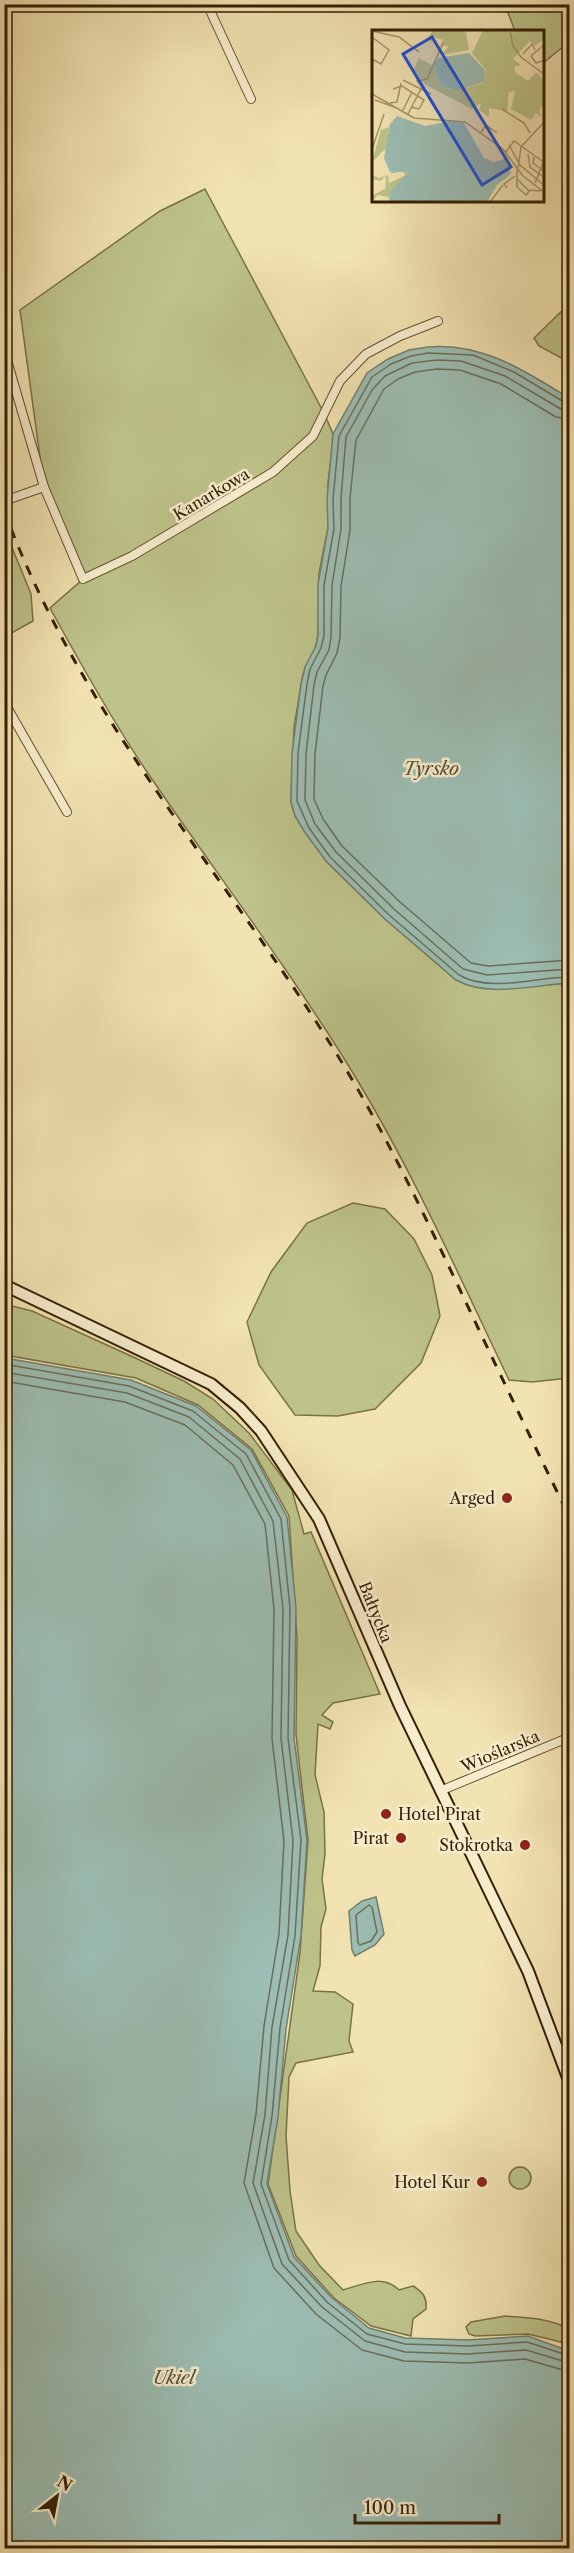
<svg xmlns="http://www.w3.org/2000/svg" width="574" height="2553" font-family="'Libre Caslon Text',serif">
<rect width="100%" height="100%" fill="#f2e3b2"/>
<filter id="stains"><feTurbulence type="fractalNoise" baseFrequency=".00333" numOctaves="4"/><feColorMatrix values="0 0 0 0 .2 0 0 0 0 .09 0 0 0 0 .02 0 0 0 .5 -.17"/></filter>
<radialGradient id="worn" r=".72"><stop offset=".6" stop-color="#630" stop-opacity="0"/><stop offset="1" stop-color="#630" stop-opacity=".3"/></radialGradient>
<!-- green -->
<g fill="#bdc38a" stroke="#7a7146" stroke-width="1.5">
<path d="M 505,5 L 569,5 L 569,42 L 543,63 L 542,32 L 515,31 Z"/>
<path d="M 205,189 L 325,415 L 333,434 L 333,443 L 328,483 L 328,528 L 319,573 L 318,635 L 316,646 L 303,674 L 294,727 L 291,802 L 295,816 L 326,861 L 385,919 L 456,980 L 512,988 L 569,983 L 569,1378 L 532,1382 L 509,1380 C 458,1274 410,1165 348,1065 C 285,963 212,868 145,769 C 110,717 80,663 50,608 L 83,579 L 44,487 L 20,310 L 160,211 Z"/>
<path d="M 569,304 L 569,362 L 539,346 L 534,338 Z"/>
<path d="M 4,528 L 31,594 L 33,621 L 8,635 L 4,634 Z"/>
<path d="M 353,1203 L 385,1209 L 414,1239 L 432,1275 L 440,1316 L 421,1363 L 375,1409 L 338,1416 L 295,1415 L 259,1365 L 247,1322 L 271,1272 L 307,1223 Z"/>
<path d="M 4,1304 L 32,1311 L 131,1356 L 184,1381 L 213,1399 L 249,1433 L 292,1490 L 304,1534 L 311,1532 L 380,1694 L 333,1703 L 322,1715 L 333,1722 L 330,1729 L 318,1724 L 315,1775 L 324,1812 L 325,1854 L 322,1879 L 326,1909 L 321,1927 L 320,1966 L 313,1991 L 335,1992 L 353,2004 L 349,2041 L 353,2052 L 296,2063 L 289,2077 L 286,2136 L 290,2191 L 296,2231 L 319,2265 L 343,2290 C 364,2284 382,2274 399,2290 L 413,2286 C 423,2292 427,2297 426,2309 L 413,2319 L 411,2336 L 371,2326 L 334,2298 L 296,2256 L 268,2184 L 300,1953 L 308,1840 L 296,1735 L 297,1638 L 289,1516 L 252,1449 L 198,1405 L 136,1378 L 5,1355 Z"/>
<circle cx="520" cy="2178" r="11"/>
<path d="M 505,2316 C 527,2318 550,2318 569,2329 L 569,2344 L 528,2334 L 475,2336 L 469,2334 L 466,2327 L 471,2322 Z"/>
</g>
<!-- water -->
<g fill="#9cbdb3" stroke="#737e6c" stroke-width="1.5">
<path d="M 428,347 C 482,342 525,371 569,398 L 569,983 C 534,985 488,998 456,980 L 385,919 L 326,861 L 304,831 L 295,816 L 291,802 L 292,753 L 301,684 L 305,667 L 316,646 L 318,635 L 318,584 L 328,528 L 327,499 L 333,434 L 367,373 L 388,359 L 409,350 Z"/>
<path d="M 5,1358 L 131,1380 L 196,1406 L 251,1450 L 287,1517 L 296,1608 L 294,1738 L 307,1840 L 301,1936 L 286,2029 L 278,2117 L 267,2184 L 294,2257 L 331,2297 L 369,2328 L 405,2338 L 468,2340 L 528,2336 L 569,2351 L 569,2548 L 5,2548 Z"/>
<path d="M 376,1897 L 384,1934 L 375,1945 L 355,1956 L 352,1950 L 349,1911 L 362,1901 Z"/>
</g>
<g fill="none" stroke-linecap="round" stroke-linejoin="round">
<!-- shore -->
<g stroke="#696e5a" stroke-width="1.5">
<path d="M 570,403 L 564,402 L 514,372 L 473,355 L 428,353 L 411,356 L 391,364 L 372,377 L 339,436 L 333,499 L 334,529 L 324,585 L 324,636 L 321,648 L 310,669 L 307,684 L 298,753 L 297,801 L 309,828 L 330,857 L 388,914 L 459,975 C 490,993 535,977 570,977"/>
<path d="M 570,410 L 561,409 L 505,376 L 461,361 L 437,360 L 412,363 L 385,376 L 372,390 L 346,437 L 341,498 L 341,529 L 332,585 L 331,637 L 329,650 L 317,672 L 314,685 L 306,754 L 305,800 L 315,824 L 336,852 L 394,909 L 463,969 L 487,975 L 570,969"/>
<path d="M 570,419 L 556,417 L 501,384 L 460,370 L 437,369 L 415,372 L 398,379 L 384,389 L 356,440 L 350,498 L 350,530 L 341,586 L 340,638 L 337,653 L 326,675 L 323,686 L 315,754 L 314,799 L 323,819 L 342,846 L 400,902 L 471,963 L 488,966 L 570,960"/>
<path d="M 4,1364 L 129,1386 L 193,1411 L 246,1454 L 281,1519 L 290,1608 L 288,1738 L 301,1840 L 295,1936 L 280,2028 L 272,2116 L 261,2184 L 289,2260 L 327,2302 L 367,2334 L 405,2344 L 468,2346 L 527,2342 L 570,2356"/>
<path d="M 4,1372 L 127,1393 L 189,1417 L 240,1459 L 273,1521 L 283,1609 L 281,1738 L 293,1841 L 288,1935 L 272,2027 L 265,2115 L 253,2183 L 282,2264 L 322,2307 L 365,2341 L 405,2352 L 468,2354 L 526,2350 L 570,2363"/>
<path d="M 4,1381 L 125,1402 L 185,1425 L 233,1465 L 265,1524 L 274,1609 L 272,1739 L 284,1841 L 279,1934 L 264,2026 L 256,2114 L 244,2183 L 274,2268 L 316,2314 L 362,2350 L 404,2361 L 468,2363 L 525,2359 L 570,2372"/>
<path d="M 369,1905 L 372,1907 L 377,1932 L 371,1941 L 360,1945 L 358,1943 L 356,1915 Z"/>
</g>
<!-- street casing -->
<g stroke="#65502d" stroke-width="10">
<g id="street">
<path d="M 207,4 L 251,99"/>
<path d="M 4,350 L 44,487"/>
<path d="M 4,501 L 44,487 L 83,579 L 132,556 L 273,472 L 313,436 L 340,381 L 366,354 L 400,336 L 438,321"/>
<path d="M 4,702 L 67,812"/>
<path d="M 440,1791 L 570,1737"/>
</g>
</g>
<!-- secondary casing -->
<g stroke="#361f01" stroke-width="14">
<path id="secondary" d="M 4,1285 L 211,1384 L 240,1408 L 261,1431 L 319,1519 L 400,1706 L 528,1971 L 570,2083"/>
</g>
<!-- street -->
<use href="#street" stroke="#f7edcd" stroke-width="8"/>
<!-- secondary -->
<use href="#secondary" stroke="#f7edcd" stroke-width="10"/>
<!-- rail -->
<path stroke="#361f01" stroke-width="3" stroke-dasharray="10 10" stroke-linecap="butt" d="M 4,510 C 77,710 220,868 331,1045 C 381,1124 421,1208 461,1292 C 497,1368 533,1443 570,1518"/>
</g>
<!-- markers -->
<g fill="#8f2418" stroke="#f7edcd" stroke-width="2">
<circle cx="507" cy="1498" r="6"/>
<circle cx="386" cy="1814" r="6"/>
<circle cx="401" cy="1838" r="6"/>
<circle cx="525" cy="1845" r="6"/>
<circle cx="482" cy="2182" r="6"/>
</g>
<g text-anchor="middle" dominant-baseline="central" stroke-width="5" stroke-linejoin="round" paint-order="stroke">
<!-- street labels -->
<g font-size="16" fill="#361f01" stroke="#f7edcd">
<text transform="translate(211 494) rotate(-31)">Kanarkowa</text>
<text transform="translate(376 1612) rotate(68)">Bałtycka</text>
<text transform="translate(500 1751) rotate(-23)">Wioślarska</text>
</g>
<!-- poi labels -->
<g font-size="16" fill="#361f01" stroke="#f7edcd" text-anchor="end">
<text x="495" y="1498">Arged</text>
<text x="398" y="1814" text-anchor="start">Hotel Pirat</text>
<text x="389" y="1838">Pirat</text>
<text x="513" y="1845">Stokrotka</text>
<text x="470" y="2182">Hotel Kur</text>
</g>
<!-- water labels -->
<g font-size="18" font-style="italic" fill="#554e36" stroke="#f7edcd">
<text x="431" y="769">Tyrsko</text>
<text x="174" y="2378">Ukiel</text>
</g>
</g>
<!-- overview -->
<g transform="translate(372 30)">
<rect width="172" height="172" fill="#f2e3b2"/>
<path d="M 61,0 L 90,0 L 94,2 L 97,20 L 69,25 L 77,16 L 68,16 L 71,10 L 62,7 L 60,12 L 56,8 ZM 111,0 L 136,0 L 138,4 L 143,0 L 172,1 L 172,9 L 163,16 L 158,11 L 141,29 L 149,35 L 142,37 L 144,43 L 156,51 L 164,42 L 172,50 L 172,73 L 167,81 L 170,87 L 164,83 L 159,90 L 139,79 L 143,61 L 137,62 L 135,81 L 117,78 L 117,87 L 107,80 L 109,73 L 100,79 L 52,54 L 42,39 L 47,28 L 61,36 L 73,58 L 85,60 L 111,53 L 114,40 L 100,23 ZM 17,97 L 15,117 L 0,132 L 9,100 ZM 22,140 L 32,140 L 36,143 L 19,161 L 18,172 L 16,167 L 6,165 L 0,172 L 1,165 L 13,159 L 14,150 L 13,146 L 9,151 L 0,149 L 0,145 L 7,148 L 16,145 L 17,153 L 34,145 L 30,141 L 18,144 Z" fill="#bdc38a"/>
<path d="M 97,23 L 113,40 L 112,52 L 85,60 L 71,57 L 61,36 L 66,28 ZM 25,86 L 53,96 L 80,91 L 92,93 L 112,128 L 122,132 L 135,128 L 139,144 L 125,155 L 115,172 L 18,172 L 18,162 L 36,142 L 18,142 L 12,128 L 18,94 Z" fill="#9cbdb3"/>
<path fill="none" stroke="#a7956b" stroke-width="1.5" d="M 138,0 L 141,16 L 149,27 L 173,45M 0,1 L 27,7 L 47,22M 0,7 L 17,20 L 9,34 L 0,29M 173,14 L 159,26 L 164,33 L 173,30M 151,24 L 160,14 L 163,20M 31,50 L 59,64M 21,59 L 30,56 L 52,70 L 47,79 L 39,77M 0,64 L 42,88 L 93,92 L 131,119 L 150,145 L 173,163M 3,70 L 22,77M 18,73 L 25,72 L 29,53M 130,79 L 152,93 L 158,103M 30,82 L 40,62M 36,84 L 50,57 L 45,51 L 55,49 L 71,13M 109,102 L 114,95 L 125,103M 137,115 L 148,135 L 173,156M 0,119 L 12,84M 134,122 L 142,111 L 173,133M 156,124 L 158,137 L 173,148M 162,127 L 161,133 L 173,142M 146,139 L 149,117 L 173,91M 145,140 L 145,157 L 154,165 L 158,160M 145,149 L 156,160 L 169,161M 163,153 L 171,133M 135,158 L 132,154 L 143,146M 118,172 L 131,155"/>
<path fill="#1d4ed8" fill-opacity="0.15" stroke="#1d4ed8" stroke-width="3" d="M 60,7 L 139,137 L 110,155 L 31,24 Z"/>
<rect width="172" height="172" fill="none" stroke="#361f01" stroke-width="3"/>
</g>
<!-- margin -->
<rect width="574" height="2553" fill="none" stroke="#f2e3b2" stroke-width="24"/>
<rect x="6" y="6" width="562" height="2541" fill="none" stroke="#361f01" stroke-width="3"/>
<rect x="12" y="12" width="550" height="2529" fill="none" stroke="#361f01" stroke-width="1.5"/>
<!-- north arrow -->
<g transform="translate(57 2496) rotate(31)" stroke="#f7edcd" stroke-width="4.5" paint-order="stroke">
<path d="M0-4.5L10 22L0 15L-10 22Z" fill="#361f01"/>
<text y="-9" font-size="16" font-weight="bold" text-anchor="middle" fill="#361f01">N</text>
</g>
<!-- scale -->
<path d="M355 2514v9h144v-9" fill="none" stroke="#361f01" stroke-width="3"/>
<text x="364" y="2514" font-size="18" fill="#361f01" stroke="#f7edcd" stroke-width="4.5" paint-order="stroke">100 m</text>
<rect width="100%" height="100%" filter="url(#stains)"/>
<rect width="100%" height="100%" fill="url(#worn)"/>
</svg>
